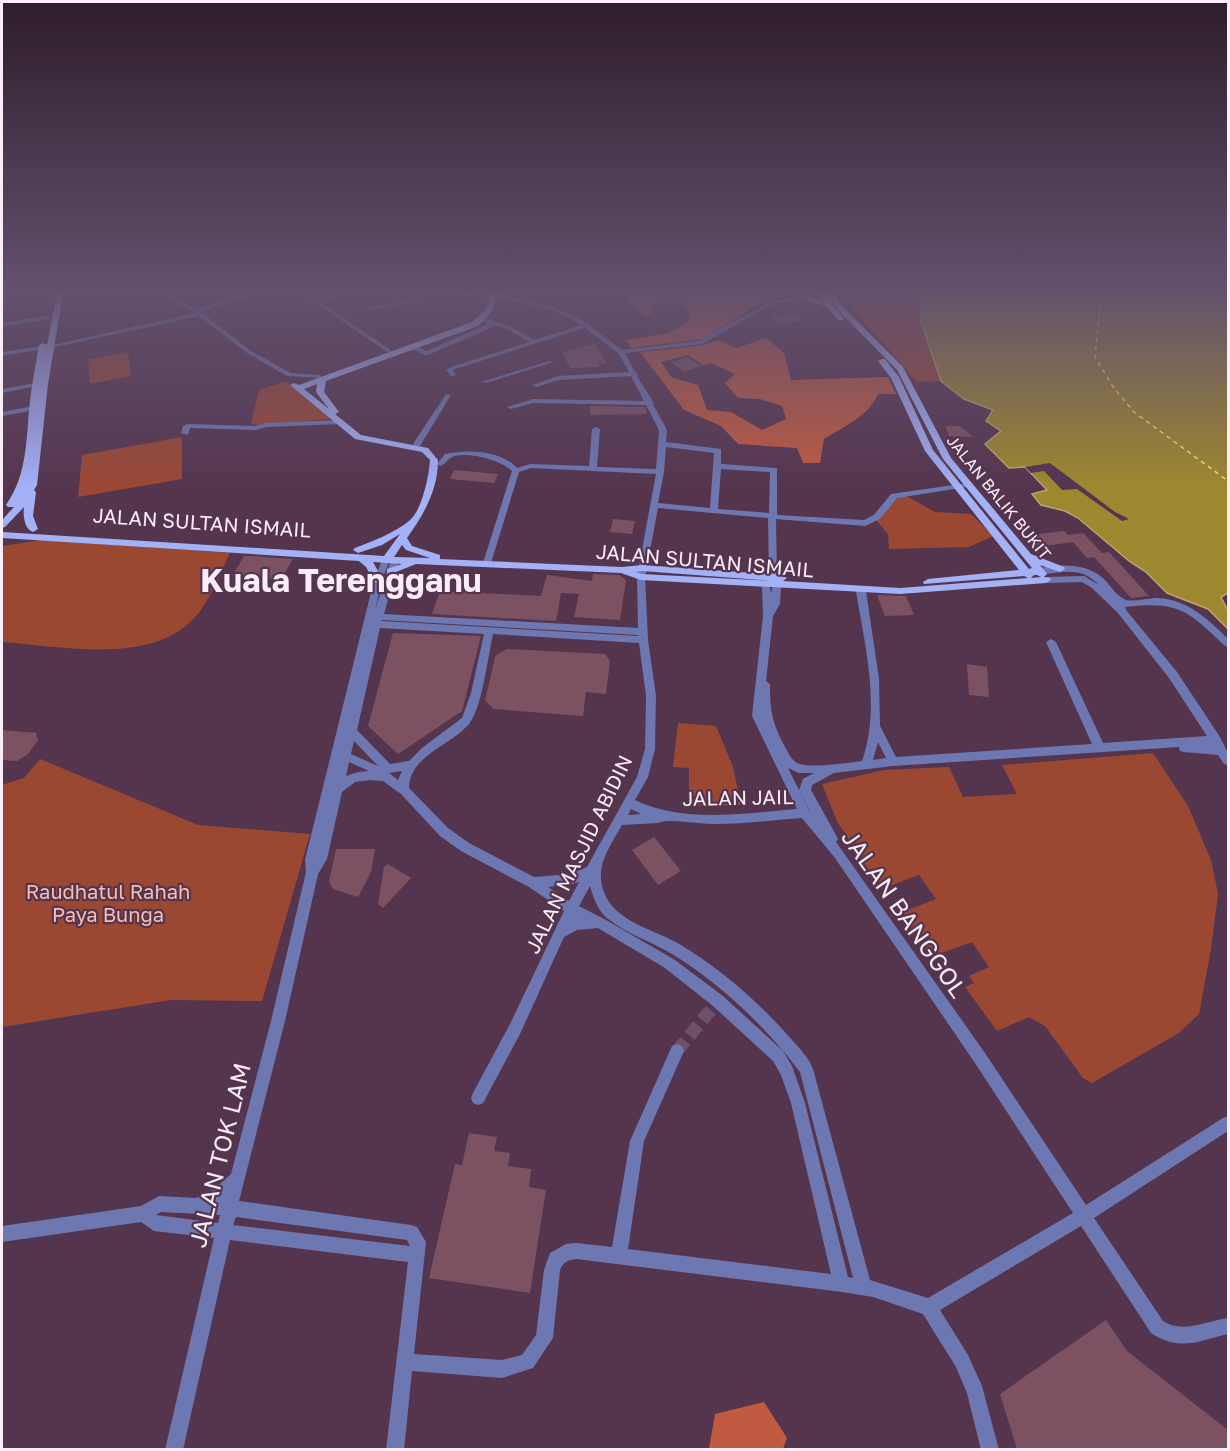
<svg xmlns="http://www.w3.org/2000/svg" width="1230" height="1451" font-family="'Golos Text',sans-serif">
<rect width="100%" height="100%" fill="#55354e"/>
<!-- green -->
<g fill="#9b4833">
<path d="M 838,287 L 920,287 L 920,319 L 941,381 L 917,382 L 844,299 Z"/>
<path d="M 128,352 L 131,376 L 90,384 L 88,359 Z"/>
<path d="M 286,381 L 331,419 L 256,425 L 251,423 L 259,390 Z"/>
<path d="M 182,437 L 182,479 L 78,497 L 82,455 Z"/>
<path d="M 906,496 L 935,512 L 971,514 L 993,536 L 969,547 L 889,549 L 888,534 L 876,520 L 893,499 Z"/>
<path d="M 42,540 L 230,553 C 221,571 214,590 203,607 C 162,669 64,646 2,642 L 2,546 Z"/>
<path d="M 678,723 L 716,726 L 733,767 L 741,805 L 689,806 L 689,768 L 673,767 Z"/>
<path d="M 1153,753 L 1188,806 L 1211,860 L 1218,894 L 1211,949 L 1199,1014 L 1179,1033 L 1092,1083 L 1083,1078 L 1045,1026 L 1029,1017 L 997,1031 L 965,987 L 974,983 L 969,976 L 989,967 L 972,942 L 930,957 L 900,913 L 936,899 L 919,875 L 881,889 L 837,821 L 822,784 L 884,770 L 949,767 L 963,797 L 1017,794 L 1002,765 Z"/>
<path d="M 40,759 L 198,825 L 310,834 L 262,1001 L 171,1000 L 2,1027 L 2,785 L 24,778 Z"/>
</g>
<!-- forest -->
<g fill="#c05a40" fill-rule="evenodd">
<path d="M 626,287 L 797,287 L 789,294 L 753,307 L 703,339 L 631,348 L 626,340 L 669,333 L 688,322 L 691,314 L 683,302 L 654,303 L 651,306 L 655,314 L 645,316 C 631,307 630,299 614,291 Z"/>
<path d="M 766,338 L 784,353 L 791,380 L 888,377 L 896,394 L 878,394 C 869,416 843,427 824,439 L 820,463 L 803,463 L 797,448 L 738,444 L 721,426 L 684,410 L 640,352 L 699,346 L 719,340 L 736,348 ZM 688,355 L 703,365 L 711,363 L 735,374 L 725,383 L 738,398 L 760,399 L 782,406 L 786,419 L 762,430 L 731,412 L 707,410 L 698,385 L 671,377 L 661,362 Z"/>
<path d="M 764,1402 L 787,1438 L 783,1449 L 709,1449 L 715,1414 Z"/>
</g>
<!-- water -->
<path fill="#9e882f" stroke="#baa66c" stroke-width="1.5" d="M 920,287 L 1228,287 L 1228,593 L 1221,597 L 1228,611 L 1228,629 L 1208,609 L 1167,593 L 1146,572 L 1129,561 L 1078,518 L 1065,511 L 1041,505 L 1032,494 L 1047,490 L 1025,467 L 1009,468 L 985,444 L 1001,431 L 986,421 L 993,410 L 964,399 L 941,381 L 920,319 L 922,301 L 918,298 L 922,293 Z"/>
<!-- pier -->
<path fill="#55354e" d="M 1050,463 L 1115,512 L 1129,519 L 1122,521 L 1077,489 L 1062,490 L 1044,471 L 1031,473 L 1025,467 Z"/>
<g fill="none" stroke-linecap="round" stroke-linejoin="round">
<!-- ferry -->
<path stroke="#fcdf71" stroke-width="1.5" stroke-dasharray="4.5 4" stroke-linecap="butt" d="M 1102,287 L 1095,357 L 1114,388 L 1134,412 L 1228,481"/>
</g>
<!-- building -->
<g fill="#7c5262">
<path d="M 796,313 L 804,321 L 777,324 L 770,317 Z"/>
<path d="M 595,344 L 607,363 L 598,364 L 600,367 L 570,368 L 562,352 Z"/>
<path d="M 687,357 L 701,366 L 684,372 L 671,362 Z"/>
<path d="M 590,406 L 645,407 L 647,414 L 590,415 Z"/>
<path d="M 945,426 L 960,426 L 973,437 L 949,436 Z"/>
<path d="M 454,470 L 498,474 L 494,483 L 450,479 Z"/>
<path d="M 613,519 L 635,521 L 632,534 L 610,532 Z"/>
<path d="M 1064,531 L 1068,535 L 1083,533 L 1102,553 L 1109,552 L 1149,596 L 1131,598 L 1094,557 L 1087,558 L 1073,542 L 1038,547 L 1029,535 Z"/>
<path d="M 244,556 L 251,556 L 293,559 L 281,580 L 232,576 Z"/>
<path d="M 593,574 L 619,575 L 626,580 L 620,620 L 574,617 L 579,594 L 561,593 L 556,621 L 432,614 L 440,591 L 541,596 L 547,575 L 592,581 Z"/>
<path d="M 877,595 L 906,596 L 914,615 L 885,616 Z"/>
<path d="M 393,633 L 481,636 L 462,711 L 398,754 L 368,726 Z"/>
<path d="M 507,649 L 605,654 L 610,661 L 606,694 L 586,692 L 583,716 L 493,709 L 485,700 L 494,662 L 495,656 Z"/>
<path d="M 967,664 L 987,667 L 989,697 L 969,695 Z"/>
<path d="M 2,730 L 36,733 L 38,740 L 28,754 L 17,761 L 2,760 Z"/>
<path d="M 654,837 L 681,871 L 658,885 L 632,850 Z"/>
<path d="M 336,849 L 375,849 L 371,872 L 358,897 L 333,889 L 329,882 Z"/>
<path d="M 388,864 L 411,878 L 383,908 L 378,904 L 384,867 Z"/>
<path d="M 469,1133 L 497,1137 L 494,1151 L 510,1153 L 508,1166 L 531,1169 L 529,1187 L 546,1190 L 530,1293 L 429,1278 L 455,1164 L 462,1165 Z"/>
<path d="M 1106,1320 L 1127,1351 L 1228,1430 L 1228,1449 L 1017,1449 L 1000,1394 Z"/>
</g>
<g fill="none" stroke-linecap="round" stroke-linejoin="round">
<!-- minor-tunnel -->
<path stroke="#6e5168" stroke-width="13" stroke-dasharray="13 7" stroke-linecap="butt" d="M 677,1051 L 718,1001"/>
<!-- minor -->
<g fill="#6d78b2" fill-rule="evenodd">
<path d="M 224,287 L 231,287 L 240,296 L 269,287 L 279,287 L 201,312 L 251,351 L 291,373 L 319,375 L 321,376 L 321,378 L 287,376 L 247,353 L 199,316 L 51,348 L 48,346 L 195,313 L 156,291 L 61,291 L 58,289 L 59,288 L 157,287 L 197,309 L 235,297 Z"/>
<path d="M 301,287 L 315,298 L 373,287 L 387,287 L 319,301 L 391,350 L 391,352 L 387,352 L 293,288 Z"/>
<path d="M 396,287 L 417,287 L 523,299 L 554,307 L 590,324 L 590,326 L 622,350 L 698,341 L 769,302 L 830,291 L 830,293 L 828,294 L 773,304 L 702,344 L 625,353 L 635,372 L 638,374 L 637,376 L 654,403 L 653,404 L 667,430 L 666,442 L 721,449 L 721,464 L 777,468 L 777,515 L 864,520 L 874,515 L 891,494 L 967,483 L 971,485 L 967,487 L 897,498 L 880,519 L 865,526 L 776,519 L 777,577 L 773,580 L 769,577 L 768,518 L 658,508 L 645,577 L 648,640 L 656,696 L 655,749 L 648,777 L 635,800 C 684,824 745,813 797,809 L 752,716 L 763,616 L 762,585 L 763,583 L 769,583 L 771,593 L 773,584 L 776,583 L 781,586 L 780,604 L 773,616 L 766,681 L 770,684 C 770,712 772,722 785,747 C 789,754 792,762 800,764 C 812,768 848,763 862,761 C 881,708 865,646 856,591 L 858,589 L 864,589 L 866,591 L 879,679 L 880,726 L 896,757 L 1092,744 L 1046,642 L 1051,639 L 1056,642 L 1103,743 L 1207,736 L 1169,678 L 1118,613 L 1092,588 L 1082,582 L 1046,583 L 1042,580 L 1046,577 L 1084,576 L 1099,585 C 1075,559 1048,581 1035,571 L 1036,569 C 1059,564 1088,562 1106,581 C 1111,587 1118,597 1126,600 C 1133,602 1149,598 1158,598 C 1188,600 1208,619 1228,639 L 1228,647 L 1225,646 C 1187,610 1179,601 1125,607 L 1126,610 L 1177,672 L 1220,737 L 1228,753 L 1228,765 L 1224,764 L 1218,755 L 1184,752 L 1180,751 L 1179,747 L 893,766 L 834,773 L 812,785 L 811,790 L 836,835 L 838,839 L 836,842 L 985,1053 L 1086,1205 L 1223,1118 L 1228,1116 L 1228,1131 L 1094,1218 L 1163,1321 C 1183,1334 1206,1321 1228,1318 L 1228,1334 C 1198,1341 1180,1352 1151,1333 L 1081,1226 L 940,1310 L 968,1355 L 982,1386 L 999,1450 L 981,1450 L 967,1393 L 956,1367 L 923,1314 L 873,1297 L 842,1292 L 576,1259 C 568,1260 563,1262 560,1270 L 553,1338 L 533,1368 L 502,1378 L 412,1371 L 404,1450 L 386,1450 L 408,1262 L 230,1240 L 183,1450 L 165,1450 L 214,1238 L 154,1231 L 141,1222 L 2,1242 L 2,1226 L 141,1206 L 159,1196 L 196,1198 L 214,1189 L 231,1174 L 271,1021 L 306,872 L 305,860 L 374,580 L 382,560 L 386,557 L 390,560 L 382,580 L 375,610 L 391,560 L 395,557 L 399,560 L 384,614 L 638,628 L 637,577 L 656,474 L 531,468 L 519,472 L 491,563 L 487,566 L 483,563 L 512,471 C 501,460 467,451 452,457 C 448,459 445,464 441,466 L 437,464 L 445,454 C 467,449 501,450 517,468 L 530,464 L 589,466 L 592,429 L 596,427 L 600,429 L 597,467 L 656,469 L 659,430 L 646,405 L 533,403 L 511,409 L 507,407 L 533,399 L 644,401 L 631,376 L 559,380 L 536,387 L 533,385 L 558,376 L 629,372 L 618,353 L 585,328 L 455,369 L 453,371 L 456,375 L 451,376 L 446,370 L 451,367 L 529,342 L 506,328 L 494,325 L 484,331 L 428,355 L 424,355 L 412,348 L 412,346 L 416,346 L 426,351 L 488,324 L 479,321 L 478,320 L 481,318 L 510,326 L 534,340 L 581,325 C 545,298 477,298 433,293 C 421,291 407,291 396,287 ZM 666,447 L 714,453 L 710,508 L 658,503 L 664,472 ZM 721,469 L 770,472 L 769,513 L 718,509 ZM 382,620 L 638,635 L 638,636 L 382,621 ZM 380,628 L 484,634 L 471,693 L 462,718 L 422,748 L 409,761 L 390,764 L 357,730 ZM 493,634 L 639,643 L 646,696 L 645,749 L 637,777 L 587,867 L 571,874 L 534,877 L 469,843 L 448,828 L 409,788 C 410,755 450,746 468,725 C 482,710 488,656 493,634 ZM 354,741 L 378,766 L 351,754 ZM 878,742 L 886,758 L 873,760 ZM 349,762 L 369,771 L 358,772 L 346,776 ZM 788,768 L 799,773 L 814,773 L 803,779 L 799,790 L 811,813 L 809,810 ZM 402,771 L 398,780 L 389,773 ZM 370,780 L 383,781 L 401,794 L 440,836 L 461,851 L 529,887 L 564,911 L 510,1024 L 473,1093 L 471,1098 L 473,1103 L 478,1105 L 483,1103 L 520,1034 L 564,937 L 577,930 L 598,928 L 665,968 L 713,1006 L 773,1061 L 781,1075 L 791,1103 L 831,1274 L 628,1249 L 644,1141 L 684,1051 L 682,1046 L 677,1044 L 672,1046 L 630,1141 L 612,1247 L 576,1243 L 566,1244 L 550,1253 L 544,1270 L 536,1335 L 522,1355 L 502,1360 L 414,1354 L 426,1242 L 417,1227 L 411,1225 L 239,1201 L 285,1021 L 318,874 L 327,859 L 342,792 L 355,782 ZM 631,809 L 641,814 L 628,815 ZM 802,818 L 835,858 L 975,1063 L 1073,1213 L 928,1298 L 870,1280 L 813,1069 C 809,1058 799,1048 792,1040 C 760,1003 722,970 681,945 C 656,930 614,922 604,892 C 594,866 610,847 622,825 L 658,823 C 668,818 698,824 713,824 C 743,824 773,820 802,818 ZM 579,882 L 569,901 L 548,887 L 572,884 ZM 590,886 C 593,897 598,911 607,918 C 626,934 651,941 672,954 C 721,984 765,1026 800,1072 L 853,1278 L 848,1277 L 805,1103 L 792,1066 L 783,1051 L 723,996 L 675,960 L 606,920 L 579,906 ZM 161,1212 L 220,1215 L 218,1223 L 156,1215 ZM 236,1217 L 407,1240 L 410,1246 L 233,1225 Z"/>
<path d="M 420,293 L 425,294 L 419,301 L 371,310 L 368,308 L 415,299 Z"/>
<path d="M 48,316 L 50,317 L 50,319 L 2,327 L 2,323 Z"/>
<path d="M 43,346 L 45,347 L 45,349 L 2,356 L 2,352 Z"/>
<path d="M 549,361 L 554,362 L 486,383 L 481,382 Z"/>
<path d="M 35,383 L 38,385 L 37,386 L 2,393 L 2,389 Z"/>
<path d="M 446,394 L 451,395 L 420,446 L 414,446 L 413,444 Z"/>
<path d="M 33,406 L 37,408 L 36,410 L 2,416 L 2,412 Z"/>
<path d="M 338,420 L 342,422 L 341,424 L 266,427 L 256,430 L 190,428 L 188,435 L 181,433 L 183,426 L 187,424 L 255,426 L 265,423 Z"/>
</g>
<!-- major -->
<g fill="#a3b1f7" fill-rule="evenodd">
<path d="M 58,287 L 64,287 L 48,384 L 37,485 L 34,490 L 36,492 L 33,516 L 38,529 L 33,532 C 24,529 23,515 24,507 L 5,527 L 2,528 L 2,520 L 14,507 L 8,507 L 6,505 C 28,474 26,437 30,401 C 32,382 36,364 39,345 L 43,343 L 47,345 L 40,383 Z"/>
<path d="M 483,287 L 490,288 L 469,296 L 464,295 Z"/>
<path d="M 492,287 L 498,287 L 516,300 L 511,301 L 498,294 L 491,313 L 478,326 L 326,381 L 324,392 L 339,412 L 335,414 L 361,435 L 428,448 L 438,460 C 438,490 424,514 407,538 L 412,546 L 440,555 L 440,559 L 622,567 L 642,565 L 782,575 L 787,578 L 783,581 L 900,588 L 1028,578 L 1024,576 L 924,584 L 923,582 L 928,579 L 1019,570 L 925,451 L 891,378 L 878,361 L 882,359 L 885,359 L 899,377 L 933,450 L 1029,569 L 1032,568 L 943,459 L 897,370 L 839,311 L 822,287 L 829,287 L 844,308 L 903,367 L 951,458 L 1031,554 L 1064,567 L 1065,569 L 1060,572 L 1040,565 L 1047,574 L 1044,577 L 1050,578 L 1051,580 L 1046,583 L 900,594 L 641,580 L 621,573 L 416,564 L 391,574 L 387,573 L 387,569 L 402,564 L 373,562 L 383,580 L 378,583 L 374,582 L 366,567 L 359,561 L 2,538 L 2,532 L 384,556 L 400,534 L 382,545 L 358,553 L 353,550 L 355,548 C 371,542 396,532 409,521 C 422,511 429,476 430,460 L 422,452 L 355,439 L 290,385 L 294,383 L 299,385 L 472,322 L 487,308 ZM 317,384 L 316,392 L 329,409 L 304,389 ZM 402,545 L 406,550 L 430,558 L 394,557 ZM 636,572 L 642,571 L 773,581 L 642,574 ZM 1034,575 L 1037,575 L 1041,577 L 1031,578 Z"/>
<path d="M 813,287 L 820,287 L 844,319 L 842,320 L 838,320 L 827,307 L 803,299 L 802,298 L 805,296 L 824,302 Z"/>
</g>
</g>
<!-- sky -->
<linearGradient id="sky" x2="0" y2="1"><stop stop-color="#2f1d2b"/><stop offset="0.59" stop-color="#62516e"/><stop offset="1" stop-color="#62516e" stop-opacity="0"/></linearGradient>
<rect width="1230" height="490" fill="url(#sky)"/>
<g text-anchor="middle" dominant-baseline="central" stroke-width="4.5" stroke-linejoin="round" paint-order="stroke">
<!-- far-street labels -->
<g font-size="16" fill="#fdedf9" stroke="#55354e">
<text transform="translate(999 497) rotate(51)">JALAN BALIK BUKIT</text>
</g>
<!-- street labels -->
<g font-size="20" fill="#fdedf9" stroke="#55354e">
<text transform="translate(202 522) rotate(4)">JALAN SULTAN ISMAIL</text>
<text transform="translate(705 560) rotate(5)">JALAN SULTAN ISMAIL</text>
<text transform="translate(738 797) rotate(-1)">JALAN JAIL</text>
<text transform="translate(578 854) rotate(-64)">JALAN MASJID ABIDIN</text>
</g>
<!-- park labels -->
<g font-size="20" fill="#f6bfb1" stroke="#55354e">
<text x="108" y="891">Raudhatul Rahah<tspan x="108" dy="23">Paya Bunga</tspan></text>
</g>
<!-- near-street labels -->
<g font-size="24" fill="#fdedf9" stroke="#55354e">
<text transform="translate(905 913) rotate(55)">JALAN BANGGOL</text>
<text transform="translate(219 1155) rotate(-76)">JALAN TOK LAM</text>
</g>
<!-- town labels -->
<g font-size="32" font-weight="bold" fill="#fdedf9" stroke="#55354e">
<text x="341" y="580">Kuala Terengganu</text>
</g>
</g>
<!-- border -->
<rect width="1230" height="1451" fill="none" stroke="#fdedf9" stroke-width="6"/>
</svg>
